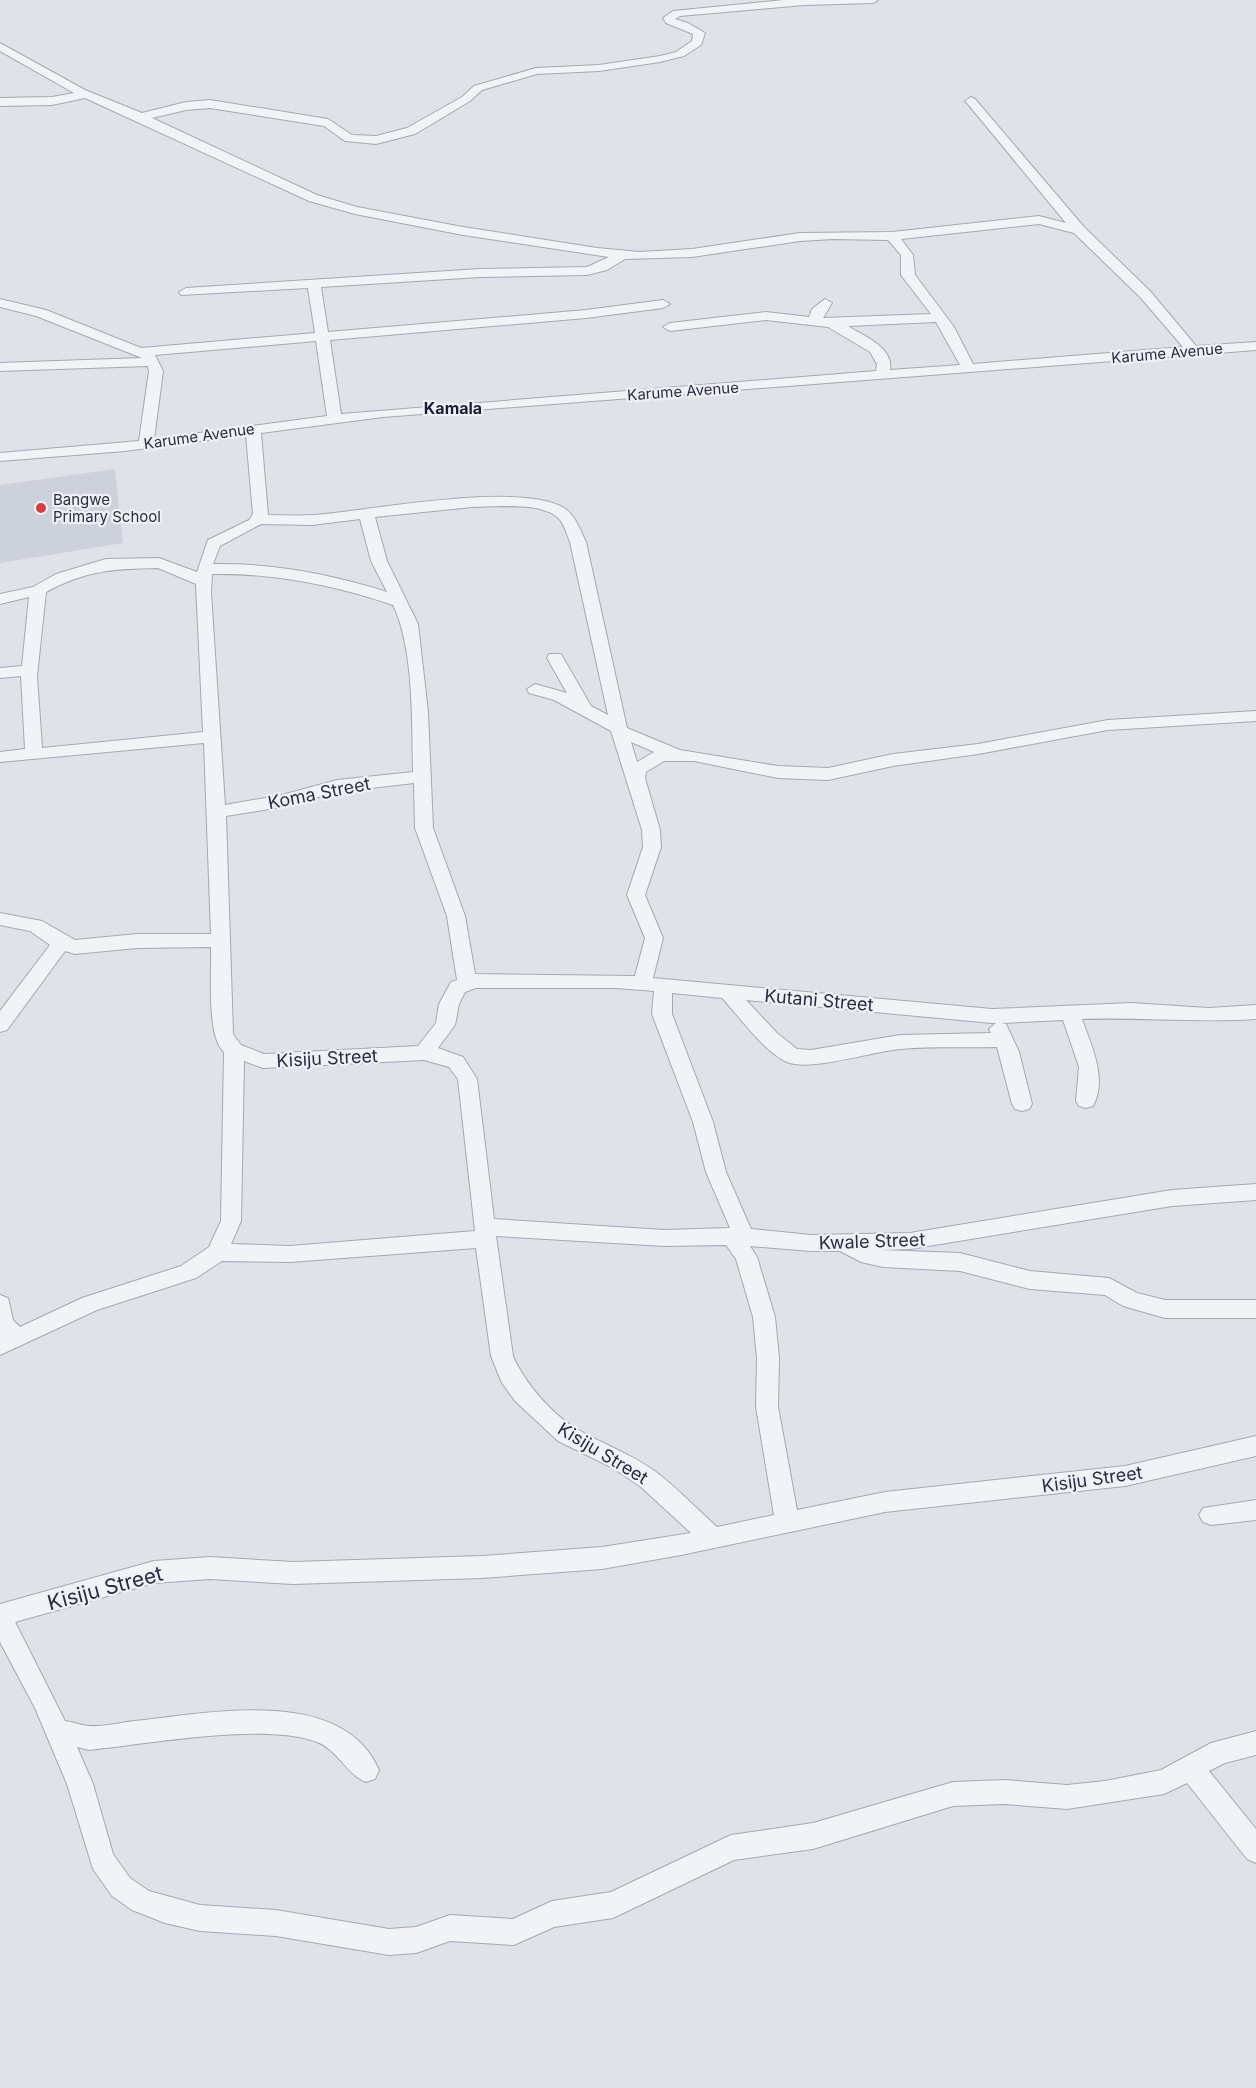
<svg xmlns="http://www.w3.org/2000/svg" width="1256" height="2088" font-family="Inter,sans-serif">
<rect width="100%" height="100%" fill="#dfe2e9"/>
<!-- built -->
<path fill="#cdd1db" d="M 115,469 L 123,543 L 0,563 L 0,485 Z"/>
<g fill="none" stroke-linecap="round" stroke-linejoin="round">
<!-- minor casing -->
<g stroke="#a4a8b3" stroke-width="2">
<g id="minor">
<path d="M 784,0 L 878,0 L 873,3 L 804,5 L 680,16 L 675,19 L 688,23 L 705,33 L 701,45 L 684,56 L 660,62 L 599,71 L 537,74 L 482,90 L 470,101 L 415,134 L 376,144 L 345,141 L 324,126 L 210,108 L 186,110 L 152,118 L 317,195 L 357,207 L 463,227 L 597,248 L 639,252 L 692,249 L 800,233 L 892,232 L 1039,216 L 1066,223 L 967,103 L 965,101 L 971,97 L 975,99 L 1084,227 L 1150,291 L 1196,346 L 1256,342 L 1256,350 L 383,417 L 261,433 L 268,515 C 283,515 299,516 314,515 C 369,511 520,481 564,508 C 576,516 580,530 586,542 L 627,728 L 680,750 L 778,766 L 828,768 L 893,754 L 978,744 L 1108,720 L 1256,711 L 1256,721 L 1108,730 L 978,754 L 893,766 L 828,780 L 778,778 L 694,761 L 664,761 L 646,772 L 645,778 L 660,830 L 661,847 L 645,895 L 663,938 L 653,978 L 992,1009 L 1131,1003 L 1209,1008 L 1256,1005 L 1256,1019 C 1198,1023 1140,1017 1082,1019 C 1091,1045 1108,1079 1093,1106 L 1086,1108 L 1079,1106 L 1076,1101 L 1079,1067 L 1063,1020 L 1001,1023 L 1006,1024 L 1019,1052 L 1032,1104 L 1029,1109 L 1022,1111 L 1015,1109 L 1012,1104 L 997,1047 C 965,1048 932,1046 901,1049 C 873,1051 811,1072 787,1062 C 764,1052 739,1016 722,998 L 672,993 L 672,1014 L 713,1122 L 726,1172 L 751,1229 L 811,1235 L 910,1233 L 1172,1190 L 1256,1184 L 1256,1200 L 1172,1206 L 910,1249 L 881,1250 L 960,1253 L 1030,1271 L 1109,1278 L 1137,1293 L 1165,1300 L 1256,1300 L 1256,1318 L 1165,1318 L 1123,1306 L 1105,1295 L 1030,1289 L 960,1271 L 883,1267 L 861,1262 L 840,1251 L 811,1251 L 750,1246 L 757,1257 L 775,1317 L 779,1358 L 778,1407 L 797,1510 L 885,1492 L 1125,1466 L 1256,1436 L 1256,1456 L 1125,1486 L 885,1512 L 681,1555 L 602,1569 L 482,1578 L 293,1584 L 210,1579 L 154,1583 L 15,1622 L 65,1721 C 73,1722 80,1725 88,1726 C 102,1727 119,1723 134,1721 C 206,1714 342,1684 379,1770 L 375,1779 L 366,1782 C 346,1774 338,1750 317,1742 C 265,1722 147,1744 89,1750 L 77,1747 L 93,1784 L 113,1854 L 130,1878 L 149,1891 L 200,1905 L 276,1910 L 389,1929 L 416,1927 L 450,1915 L 513,1919 L 552,1901 L 611,1892 L 731,1835 L 813,1823 L 953,1782 L 1005,1780 L 1067,1785 L 1105,1781 L 1161,1770 L 1211,1743 L 1256,1731 L 1256,1755 L 1225,1763 L 1209,1771 L 1256,1829 L 1256,1863 L 1247,1859 L 1187,1783 L 1164,1794 L 1067,1809 L 1005,1804 L 953,1806 L 813,1849 L 734,1860 L 613,1918 L 554,1927 L 514,1945 L 450,1941 L 416,1953 L 389,1955 L 276,1936 L 200,1931 L 165,1923 L 132,1910 L 112,1896 L 93,1869 L 67,1784 L 35,1708 L 0,1642 L 0,1604 L 154,1561 L 210,1557 L 293,1562 L 482,1556 L 602,1547 L 691,1533 L 641,1487 L 613,1468 L 558,1441 L 515,1401 L 502,1383 L 491,1356 L 476,1248 L 290,1262 L 222,1261 L 196,1278 L 97,1310 L 0,1355 L 0,1295 L 8,1298 L 13,1320 L 20,1327 L 82,1298 L 181,1266 L 209,1247 L 221,1221 L 224,1052 C 206,1036 212,972 211,947 L 137,948 L 75,954 L 65,951 L 7,1030 L 0,1032 L 0,1011 L 50,945 L 30,931 L 0,925 L 0,913 L 42,921 L 75,940 L 137,934 L 211,934 L 204,743 L 0,762 L 0,752 L 25,749 L 21,676 L 0,678 L 0,668 L 22,666 L 29,597 L 0,604 L 0,594 L 33,587 L 56,574 L 106,559 L 159,558 L 197,572 L 208,540 L 249,520 L 253,514 L 246,435 L 125,451 L 0,461 L 0,453 L 139,441 L 149,371 L 148,366 L 0,371 L 0,363 L 142,358 L 36,316 L 0,307 L 0,299 L 46,310 L 141,348 L 315,333 L 308,288 L 181,295 L 179,292 L 186,288 L 480,269 L 587,267 L 609,257 L 463,235 L 355,214 L 309,201 L 85,98 L 52,105 L 0,106 L 0,98 L 52,97 L 74,93 L 0,51 L 0,43 L 85,90 L 142,113 L 186,102 L 210,100 L 328,119 L 352,135 L 376,136 L 407,128 L 462,97 L 474,86 L 536,68 L 599,65 L 660,56 L 676,52 L 692,41 L 693,34 L 666,23 L 663,18 L 673,11 ZM 1039,224 L 1074,233 L 1140,297 L 1183,347 L 973,364 L 954,327 L 915,275 L 913,255 L 901,239 ZM 833,239 L 888,240 L 901,255 L 901,275 L 931,314 L 823,318 L 832,303 L 825,299 L 812,309 L 809,317 L 766,312 L 670,323 L 663,327 L 670,331 L 766,320 L 828,327 L 870,352 L 877,364 L 876,371 L 341,414 L 330,340 L 586,318 L 663,308 L 670,304 L 663,300 L 586,310 L 328,332 L 321,287 L 480,277 L 587,275 L 607,270 L 625,259 L 692,257 L 800,241 ZM 936,322 L 960,365 L 890,370 C 894,347 863,336 848,326 ZM 316,341 L 327,416 L 154,439 L 163,371 L 155,355 ZM 472,507 C 495,507 545,501 560,520 C 565,526 567,535 570,542 L 608,715 L 591,706 L 561,654 L 549,654 L 547,658 L 567,693 L 535,684 L 527,689 L 529,693 L 554,700 L 611,731 L 642,830 L 643,847 L 627,895 L 645,938 L 635,976 L 475,974 L 465,916 L 433,828 L 428,712 L 418,624 L 387,561 L 375,517 ZM 360,519 L 371,561 L 387,592 C 331,574 272,563 213,564 L 220,546 L 261,524 L 312,525 ZM 158,568 L 196,584 L 203,732 L 42,748 L 37,676 L 46,592 C 87,570 113,569 158,568 ZM 212,574 C 275,573 334,585 393,605 C 414,648 412,723 413,772 L 337,780 L 282,795 L 225,805 L 211,593 ZM 631,742 L 654,752 L 637,762 ZM 414,783 L 415,828 L 447,916 L 457,980 L 451,982 L 439,1004 L 436,1023 L 418,1046 L 264,1054 L 241,1045 L 233,1034 L 226,816 L 282,807 L 337,792 ZM 476,988 L 616,988 L 654,991 L 652,1014 L 693,1122 L 706,1172 L 730,1228 L 664,1230 L 494,1219 L 477,1079 L 463,1057 L 438,1048 L 455,1025 L 459,1004 L 465,992 ZM 746,1000 L 992,1023 L 996,1023 L 989,1029 L 991,1033 L 900,1035 L 811,1050 L 797,1049 L 777,1033 ZM 424,1060 L 449,1067 L 458,1079 L 475,1231 L 290,1246 L 231,1244 L 241,1221 L 244,1061 L 263,1068 ZM 496,1236 L 664,1246 L 726,1245 L 736,1259 L 753,1317 L 757,1358 L 756,1407 L 774,1515 L 717,1527 C 697,1509 677,1488 656,1472 C 630,1453 602,1444 575,1428 C 551,1413 524,1382 513,1356 Z"/>
<path d="M 1256,1500 L 1256,1520 L 1211,1525 L 1203,1522 L 1199,1515 L 1203,1508 Z"/>
</g>
</g>
<!-- minor -->
<use href="#minor" fill="#f2f3f7" fill-rule="evenodd"/>
</g>
<!-- markers -->
<circle fill="#d43f45" stroke="#eff1f6" stroke-width="2" cx="41" cy="508" r="6"/>
<g text-anchor="middle" dominant-baseline="central" stroke-width="4.5" stroke-linejoin="round" paint-order="stroke">
<!-- far-street labels -->
<g font-size="15" fill="#272e41" stroke="#eff1f6">
<text transform="translate(1167 353) rotate(-5)">Karume Avenue</text>
<text transform="translate(683 391) rotate(-4)">Karume Avenue</text>
<text transform="translate(199 436) rotate(-8)">Karume Avenue</text>
</g>
<!-- far-poi labels -->
<g font-size="15" fill="#272e41" stroke="#eff1f6" text-anchor="start">
<text x="53" y="499">Bangwe<tspan x="53" dy="17">Primary School</tspan></text>
</g>
<!-- far-neighbourhood labels -->
<g font-size="16" font-weight="bold" fill="#1a1f32" stroke="#eff1f6">
<text x="453" y="408">Kamala</text>
</g>
<!-- street labels -->
<g font-size="18" fill="#272e41" stroke="#eff1f6">
<text transform="translate(319 793) rotate(-11)">Koma Street</text>
<text transform="translate(819 1000) rotate(5)">Kutani Street</text>
<text transform="translate(327 1058) rotate(-3)">Kisiju Street</text>
<text transform="translate(872 1241) rotate(-2)">Kwale Street</text>
<text transform="translate(603 1453) rotate(31)">Kisiju Street</text>
<text transform="translate(1092 1479) rotate(-8)">Kisiju Street</text>
</g>
<!-- near-street labels -->
<g font-size="21" fill="#272e41" stroke="#eff1f6">
<text transform="translate(105 1588) rotate(-15)">Kisiju Street</text>
</g>
</g>
</svg>
